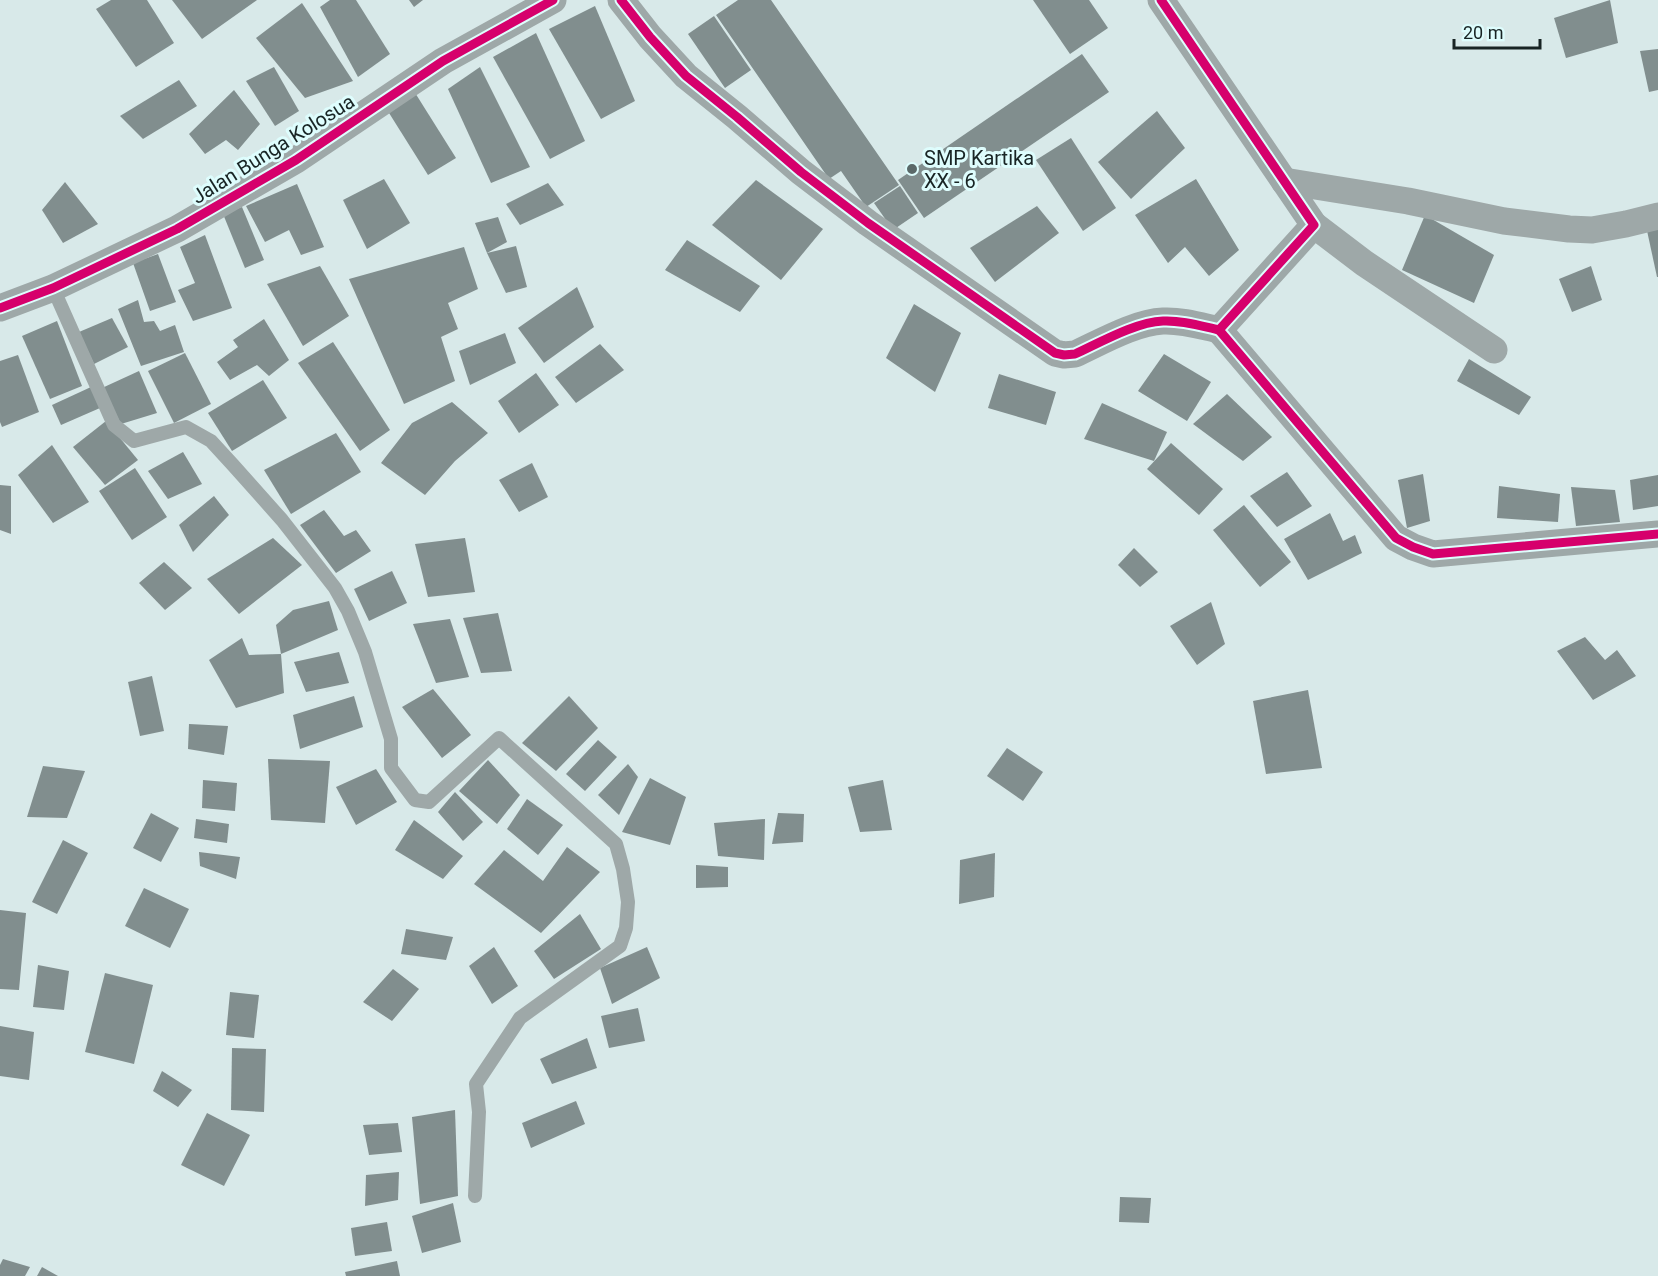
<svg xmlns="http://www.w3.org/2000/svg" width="1658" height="1276" font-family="Roboto,sans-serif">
<rect width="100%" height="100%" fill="#d8e9e9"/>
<!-- building -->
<g fill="#818e8e">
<path d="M 111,0 L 147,0 L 174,43 L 136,67 L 96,9 Z"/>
<path d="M 172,0 L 257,0 L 202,39 Z"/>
<path d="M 330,0 L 356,0 L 390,54 L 358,77 L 320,7 Z"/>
<path d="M 409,0 L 423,0 L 414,7 Z"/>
<path d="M 738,0 L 771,0 L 899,185 L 866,207 L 841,171 L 829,179 L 716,15 Z"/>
<path d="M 1033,0 L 1089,0 L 1108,28 L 1070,54 Z"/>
<path d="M 1610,0 L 1618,43 L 1566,58 L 1554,18 Z"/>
<path d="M 302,3 L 353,81 L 305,98 L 256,38 Z"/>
<path d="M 595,6 L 635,101 L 601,119 L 549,29 Z"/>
<path d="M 714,16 L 751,70 L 725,88 L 688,34 Z"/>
<path d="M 536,33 L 585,141 L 550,159 L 493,57 Z"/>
<path d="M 1658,49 L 1658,90 L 1649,92 L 1640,51 Z"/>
<path d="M 1082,54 L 1109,92 L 924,218 L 898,180 Z"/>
<path d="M 274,67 L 299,111 L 275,126 L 246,81 Z"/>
<path d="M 480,67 L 530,167 L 491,183 L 448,89 Z"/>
<path d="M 179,80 L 197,106 L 143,139 L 120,116 Z"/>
<path d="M 412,88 L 456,158 L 428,175 L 384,105 Z"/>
<path d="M 234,90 L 260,124 L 238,150 L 226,140 L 205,154 L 189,134 Z"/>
<path d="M 1157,111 L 1185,148 L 1131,199 L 1098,162 Z"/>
<path d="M 1071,138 L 1116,208 L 1083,231 L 1036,160 Z"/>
<path d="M 384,179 L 410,223 L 367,249 L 343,200 Z"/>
<path d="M 1196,179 L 1239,250 L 1209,276 L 1185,247 L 1168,263 L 1135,215 Z"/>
<path d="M 756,180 L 823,229 L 781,280 L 712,225 Z"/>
<path d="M 65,182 L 98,224 L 63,243 L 42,210 Z"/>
<path d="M 548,183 L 564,205 L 520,225 L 506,204 Z"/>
<path d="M 297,184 L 324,247 L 301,255 L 289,230 L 265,242 L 246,206 Z"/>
<path d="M 900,186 L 918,213 L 893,230 L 874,203 Z"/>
<path d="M 1037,206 L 1059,233 L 995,282 L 970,248 Z"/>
<path d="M 242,207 L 264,260 L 245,268 L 223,214 Z"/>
<path d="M 1425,215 L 1494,255 L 1474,303 L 1402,270 Z"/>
<path d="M 498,217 L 507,242 L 487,253 L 475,223 Z"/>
<path d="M 1658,222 L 1658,277 L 1657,277 L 1646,226 Z"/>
<path d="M 205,235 L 232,308 L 193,321 L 178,290 L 195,283 L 180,247 Z"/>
<path d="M 687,240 L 760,286 L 740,312 L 665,270 Z"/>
<path d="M 516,246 L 527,287 L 506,293 L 487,253 Z"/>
<path d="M 464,247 L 478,289 L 448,303 L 458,329 L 441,337 L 455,381 L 404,404 L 349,279 Z"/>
<path d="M 158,254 L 176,302 L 150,311 L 133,263 Z"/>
<path d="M 320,266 L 349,316 L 303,346 L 267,284 Z"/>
<path d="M 1591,266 L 1602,300 L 1572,312 L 1559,279 Z"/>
<path d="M 577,287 L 594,327 L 544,363 L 518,328 Z"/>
<path d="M 138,300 L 144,322 L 154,321 L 160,331 L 175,325 L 184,352 L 141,366 L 118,309 Z"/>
<path d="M 914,304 L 961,333 L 935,392 L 886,358 Z"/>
<path d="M 112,318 L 128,347 L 94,364 L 79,332 Z"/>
<path d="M 264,319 L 289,360 L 269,376 L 257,365 L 230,380 L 217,362 L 238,347 L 233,340 Z"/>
<path d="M 57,321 L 82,386 L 50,399 L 22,336 Z"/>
<path d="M 505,333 L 516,363 L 470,385 L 459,351 Z"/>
<path d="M 333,342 L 390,430 L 360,451 L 298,363 Z"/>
<path d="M 600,344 L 624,370 L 576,403 L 555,377 Z"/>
<path d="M 185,353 L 211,404 L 174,423 L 148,371 Z"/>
<path d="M 1164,354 L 1211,382 L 1187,421 L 1138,391 Z"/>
<path d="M 18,355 L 39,412 L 2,427 L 0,422 L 0,361 Z"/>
<path d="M 1469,359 L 1531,397 L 1519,415 L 1457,381 Z"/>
<path d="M 139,371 L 157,413 L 121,424 L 102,388 Z"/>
<path d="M 536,373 L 559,405 L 519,433 L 498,401 Z"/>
<path d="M 999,374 L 1056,392 L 1046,425 L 988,408 Z"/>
<path d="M 263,380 L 287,418 L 232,451 L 208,413 Z"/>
<path d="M 91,387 L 100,408 L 61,425 L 52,405 Z"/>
<path d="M 1227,394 L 1272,437 L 1243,461 L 1193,424 Z"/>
<path d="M 452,402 L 488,433 L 455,461 L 425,495 L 381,463 L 412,423 Z"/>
<path d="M 1102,403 L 1167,432 L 1154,461 L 1084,439 Z"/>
<path d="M 106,421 L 138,460 L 105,485 L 73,447 Z"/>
<path d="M 336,433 L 361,472 L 291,514 L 264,470 Z"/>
<path d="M 1171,443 L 1223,489 L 1199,515 L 1147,469 Z"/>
<path d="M 52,445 L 89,502 L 53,523 L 18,475 Z"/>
<path d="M 183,452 L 202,484 L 168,499 L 148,471 Z"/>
<path d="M 532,463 L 548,497 L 519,512 L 499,480 Z"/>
<path d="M 135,468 L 167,517 L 132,540 L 99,491 Z"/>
<path d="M 1287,472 L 1312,506 L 1277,527 L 1250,496 Z"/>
<path d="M 1423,474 L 1430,521 L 1407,528 L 1398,480 Z"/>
<path d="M 1658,475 L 1658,506 L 1633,510 L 1630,480 Z"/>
<path d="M 0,485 L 11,486 L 11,534 L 0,530 Z"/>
<path d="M 1499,486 L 1560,494 L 1558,522 L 1497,518 Z"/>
<path d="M 1571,487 L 1615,490 L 1620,522 L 1576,526 Z"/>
<path d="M 214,496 L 229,515 L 193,552 L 179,525 Z"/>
<path d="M 1244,505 L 1291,562 L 1260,587 L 1213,530 Z"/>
<path d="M 324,510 L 344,536 L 356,530 L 371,551 L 336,573 L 300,525 Z"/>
<path d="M 1330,513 L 1343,541 L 1355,535 L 1362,553 L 1308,580 L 1284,539 Z"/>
<path d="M 273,538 L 302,565 L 239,614 L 207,579 Z"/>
<path d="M 465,538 L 475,592 L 428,597 L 415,544 Z"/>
<path d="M 1134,548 L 1158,572 L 1140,587 L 1118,565 Z"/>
<path d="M 164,562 L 192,588 L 165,610 L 139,583 Z"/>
<path d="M 392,571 L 407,603 L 369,621 L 354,589 Z"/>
<path d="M 329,601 L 338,630 L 281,654 L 276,625 L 293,610 Z"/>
<path d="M 1211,602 L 1225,644 L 1197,665 L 1170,626 Z"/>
<path d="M 498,613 L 512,671 L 481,673 L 463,618 Z"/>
<path d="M 450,619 L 469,677 L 436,683 L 413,624 Z"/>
<path d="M 1585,637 L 1605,660 L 1617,650 L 1636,676 L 1593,700 L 1557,651 Z"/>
<path d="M 242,638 L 249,655 L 281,654 L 284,693 L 236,708 L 209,660 Z"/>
<path d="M 339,652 L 349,683 L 306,692 L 294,662 Z"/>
<path d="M 152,676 L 164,731 L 140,736 L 128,682 Z"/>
<path d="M 433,689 L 471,735 L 442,758 L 402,707 Z"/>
<path d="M 1308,690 L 1322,768 L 1266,774 L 1253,701 Z"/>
<path d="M 354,696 L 363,727 L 300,749 L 293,715 Z"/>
<path d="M 569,696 L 598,728 L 556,771 L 522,743 Z"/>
<path d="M 189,724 L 228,726 L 224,755 L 188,749 Z"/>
<path d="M 598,740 L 617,757 L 585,791 L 566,774 Z"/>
<path d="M 1007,748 L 1043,772 L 1023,801 L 987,776 Z"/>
<path d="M 268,759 L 330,761 L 325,823 L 271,820 Z"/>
<path d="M 488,760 L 520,795 L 497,824 L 459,791 Z"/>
<path d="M 628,764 L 638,777 L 619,815 L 598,795 Z"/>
<path d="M 43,766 L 85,771 L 67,818 L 27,817 Z"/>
<path d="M 376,769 L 397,802 L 356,825 L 336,787 Z"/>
<path d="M 650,778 L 686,797 L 670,845 L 622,832 Z"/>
<path d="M 203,780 L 237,783 L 235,811 L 202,808 Z"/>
<path d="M 883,780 L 892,830 L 860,832 L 848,787 Z"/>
<path d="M 455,792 L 483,822 L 463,841 L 438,812 Z"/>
<path d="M 527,799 L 563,825 L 538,855 L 507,829 Z"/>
<path d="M 151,813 L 179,828 L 161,862 L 133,848 Z"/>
<path d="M 778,813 L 804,814 L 803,842 L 772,844 Z"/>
<path d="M 196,819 L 229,824 L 227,843 L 194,838 Z"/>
<path d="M 765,819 L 764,860 L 718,856 L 714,823 Z"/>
<path d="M 414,820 L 463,856 L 443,879 L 395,850 Z"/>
<path d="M 63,840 L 88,853 L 57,914 L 32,902 Z"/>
<path d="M 567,847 L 600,872 L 541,933 L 474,884 L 504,850 L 543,881 Z"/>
<path d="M 199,852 L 240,857 L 236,879 L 200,866 Z"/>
<path d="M 995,853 L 994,897 L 959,904 L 960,860 Z"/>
<path d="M 696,865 L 728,867 L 728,887 L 696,888 Z"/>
<path d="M 144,888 L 189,909 L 170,948 L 125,926 Z"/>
<path d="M 0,910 L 26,913 L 19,990 L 0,989 Z"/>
<path d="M 580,914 L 601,949 L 554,979 L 534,951 Z"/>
<path d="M 406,929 L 453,937 L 446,960 L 401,954 Z"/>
<path d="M 494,947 L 518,986 L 492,1004 L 469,966 Z"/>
<path d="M 647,947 L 660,978 L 612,1004 L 600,968 Z"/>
<path d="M 38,965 L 69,971 L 64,1010 L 33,1007 Z"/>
<path d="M 393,969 L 419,989 L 392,1021 L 363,1002 Z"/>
<path d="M 105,973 L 153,985 L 134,1064 L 85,1052 Z"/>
<path d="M 230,992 L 259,995 L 254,1038 L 226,1035 Z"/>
<path d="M 638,1008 L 645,1041 L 609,1048 L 601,1016 Z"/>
<path d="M 0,1026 L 34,1032 L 29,1080 L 0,1076 Z"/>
<path d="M 587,1038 L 597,1068 L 552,1084 L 540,1059 Z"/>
<path d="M 232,1048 L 266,1049 L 264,1112 L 231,1110 Z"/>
<path d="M 162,1071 L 192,1090 L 178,1107 L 153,1091 Z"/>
<path d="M 576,1101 L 585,1124 L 531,1148 L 522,1123 Z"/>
<path d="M 455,1110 L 458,1196 L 420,1204 L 412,1117 Z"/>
<path d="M 207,1113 L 250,1135 L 224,1186 L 181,1165 Z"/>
<path d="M 398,1123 L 402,1152 L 369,1155 L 363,1125 Z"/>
<path d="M 399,1172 L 398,1200 L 365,1206 L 366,1175 Z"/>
<path d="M 1120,1197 L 1151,1198 L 1149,1223 L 1119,1222 Z"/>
<path d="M 453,1203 L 461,1242 L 422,1253 L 412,1216 Z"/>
<path d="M 387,1222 L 392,1251 L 355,1256 L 351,1228 Z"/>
<path d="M 3,1259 L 30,1267 L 25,1276 L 0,1276 L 0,1265 Z"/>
<path d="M 397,1261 L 400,1276 L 346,1276 L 345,1272 Z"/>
<path d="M 42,1267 L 58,1276 L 37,1276 Z"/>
</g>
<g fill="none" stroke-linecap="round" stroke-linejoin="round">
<!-- lane -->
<path stroke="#9ea8a8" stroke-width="14" d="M 53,288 L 114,425 L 134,441 L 186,427 L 211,441 L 233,465 L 282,520 L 335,588 L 348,611 L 365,652 L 391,739 L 391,768 L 415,800 L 429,802 L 499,738 L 616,844 L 623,869 L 628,902 L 626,928 L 620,946 L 520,1018 L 476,1084 L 479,1112 L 475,1196"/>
<!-- street -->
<g stroke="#9ea8a8" stroke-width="27">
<path d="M 621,0 L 650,37 L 686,76 L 737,117 L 801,172 L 868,223 L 1055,353 L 1064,355 L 1075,354 C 1101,342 1136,322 1163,321 C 1182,320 1201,326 1219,330"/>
<path d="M 1161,0 L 1314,225 L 1219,330 L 1396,538 L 1413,547 L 1433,554 L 1658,534"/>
<path d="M 1284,181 L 1408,201 L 1504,221 L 1569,229 L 1592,230 L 1626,224 L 1658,216"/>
<path d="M 1314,225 L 1364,263 L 1494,350"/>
<path d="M 0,308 L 53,288 L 177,229 L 296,160 L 443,61 L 553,0"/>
</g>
<!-- cycleway casing -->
<g stroke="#defdfd" stroke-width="13">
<g id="cycleway">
<path d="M 621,0 L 650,37 L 686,76 L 737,117 L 801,172 L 868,223 L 1055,353 L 1064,355 L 1075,354 C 1101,342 1136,322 1163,321 C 1182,320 1201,326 1219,330"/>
<path d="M 1161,0 L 1314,225 L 1219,330 L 1396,538 L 1413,547 L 1433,554 L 1658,534"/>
<path d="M 0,308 L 53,288 L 177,229 L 296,160 L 443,61 L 553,0"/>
</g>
</g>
<!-- cycleway -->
<use href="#cycleway" stroke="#d6006c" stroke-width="9"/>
</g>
<!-- markers -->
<circle fill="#5b6969" stroke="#defdfd" stroke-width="2" cx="912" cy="169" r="6"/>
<g text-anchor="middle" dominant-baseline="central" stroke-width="6" stroke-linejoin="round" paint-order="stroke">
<!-- street labels -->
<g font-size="20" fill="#182424" stroke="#defdfd">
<text transform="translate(273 149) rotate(-32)">Jalan Bunga Kolosua</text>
</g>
<!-- poi labels -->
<g font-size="20" fill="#182424" stroke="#defdfd" text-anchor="start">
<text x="924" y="158">SMP Kartika<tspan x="924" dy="23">XX - 6</tspan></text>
</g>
</g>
<!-- scale -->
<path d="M1454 39v9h86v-9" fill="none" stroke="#182424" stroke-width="3"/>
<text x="1463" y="39" font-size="18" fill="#182424" stroke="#defdfd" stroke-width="4.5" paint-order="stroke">20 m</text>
</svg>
